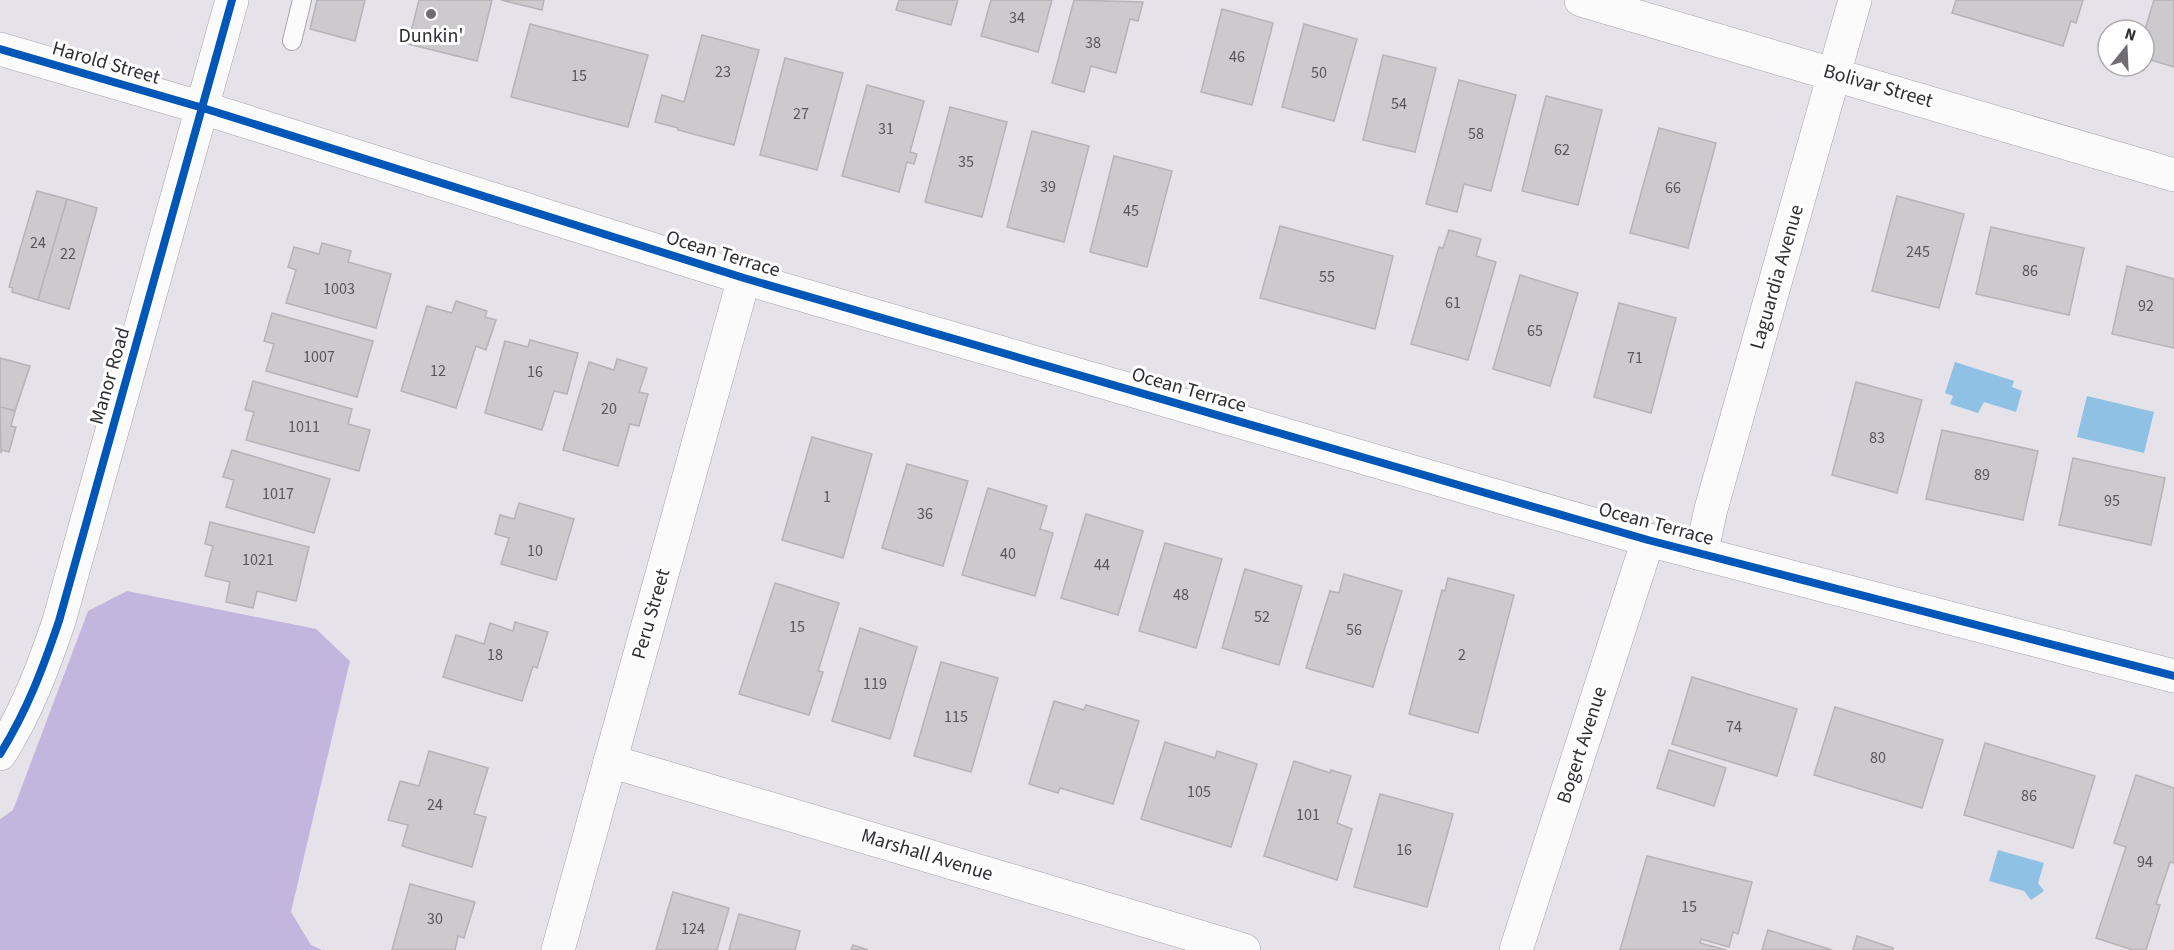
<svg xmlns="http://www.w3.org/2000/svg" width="2174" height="950" font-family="'Source Sans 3',sans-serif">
<rect width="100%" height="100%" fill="#e5e3e9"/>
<!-- forest -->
<path fill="#c3b6de" d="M 127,591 L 316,629 L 350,661 L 291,912 L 311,945 L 322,950 L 0,950 L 0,819 L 13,810 L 88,611 Z"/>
<!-- water -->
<g fill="#8fc1e5">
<path d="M 1955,362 L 2014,381 L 2012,387 L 2022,391 L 2016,412 L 1984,402 L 1978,413 L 1950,404 L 1953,396 L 1945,393 Z"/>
<path d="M 2087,396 L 2154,412 L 2144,453 L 2077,437 Z"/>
<path d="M 1998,850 L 2044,863 L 2038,883 L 2044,891 L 2031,900 L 2024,891 L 1989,881 Z"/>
</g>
<!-- building -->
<g fill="#cdcace" stroke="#b5b3b6" stroke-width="1.5">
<path d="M 317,0 L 365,0 L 355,41 L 310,29 Z"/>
<path d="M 419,0 L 492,0 L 477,61 L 408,44 Z"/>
<path d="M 501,0 L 544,0 L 542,10 Z"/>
<path d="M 899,0 L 958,0 L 951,25 L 896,10 Z"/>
<path d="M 991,0 L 1052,0 L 1038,52 L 981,36 Z"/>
<path d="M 1074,0 L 1143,2 L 1138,21 L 1130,19 L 1116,73 L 1091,66 L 1084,92 L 1052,83 Z"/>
<path d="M 1956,0 L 2083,0 L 2076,23 L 2071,21 L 2063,46 L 1952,13 Z"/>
<path d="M 2154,0 L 2174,0 L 2174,67 L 2144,58 L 2144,33 Z"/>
<path d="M 1222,9 L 1273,23 L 1252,105 L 1201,92 Z"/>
<path d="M 530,24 L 648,55 L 628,127 L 511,97 Z"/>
<path d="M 1304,24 L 1357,39 L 1334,121 L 1282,107 Z"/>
<path d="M 702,35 L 759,50 L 734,145 L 678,130 L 678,128 L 655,122 L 662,95 L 684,102 Z"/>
<path d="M 1383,55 L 1436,68 L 1415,152 L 1363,140 Z"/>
<path d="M 785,58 L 843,73 L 817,170 L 760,155 Z"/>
<path d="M 1459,80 L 1516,95 L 1491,191 L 1464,184 L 1457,212 L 1426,204 Z"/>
<path d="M 867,85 L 924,101 L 910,152 L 917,154 L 914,164 L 907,162 L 899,192 L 842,176 Z"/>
<path d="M 1546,96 L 1602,110 L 1578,205 L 1522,191 Z"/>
<path d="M 950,107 L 1007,122 L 982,217 L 925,202 Z"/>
<path d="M 1659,128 L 1716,143 L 1688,248 L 1630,233 Z"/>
<path d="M 1032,131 L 1089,146 L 1064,242 L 1007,227 Z"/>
<path d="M 1114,156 L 1172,171 L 1147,267 L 1090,252 Z"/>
<path d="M 37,191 L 67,199 L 38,300 L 12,292 L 13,288 L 9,287 Z"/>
<path d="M 1897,196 L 1964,214 L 1939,308 L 1872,291 Z"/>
<path d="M 67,199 L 97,208 L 69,309 L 38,300 Z"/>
<path d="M 1280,226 L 1393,256 L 1375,329 L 1260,298 Z"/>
<path d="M 1991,227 L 2084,248 L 2069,315 L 1976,294 Z"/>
<path d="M 1449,230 L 1481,239 L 1476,256 L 1496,262 L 1468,360 L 1411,344 L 1439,247 L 1443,248 Z"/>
<path d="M 322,243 L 351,251 L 348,262 L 391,274 L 376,328 L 286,303 L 296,270 L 288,267 L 294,247 L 319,254 Z"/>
<path d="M 2127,266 L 2174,279 L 2174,348 L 2112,334 Z"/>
<path d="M 1520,275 L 1578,293 L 1550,386 L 1493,369 Z"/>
<path d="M 456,301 L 487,311 L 485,317 L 496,320 L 486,350 L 476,346 L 456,408 L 401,391 L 427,306 L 452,313 Z"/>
<path d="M 1619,303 L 1676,318 L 1651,413 L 1594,397 Z"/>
<path d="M 272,313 L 373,341 L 357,397 L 266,371 L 274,344 L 264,341 Z"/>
<path d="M 530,340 L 578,353 L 567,394 L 554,391 L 542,430 L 485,413 L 505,341 L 528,347 Z"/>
<path d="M 0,358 L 30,366 L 15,411 L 0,407 Z"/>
<path d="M 617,359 L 647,368 L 639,392 L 648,394 L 639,426 L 630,424 L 618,466 L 563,450 L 589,362 L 614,370 Z"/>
<path d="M 253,381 L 352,409 L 348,424 L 370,430 L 359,471 L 246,440 L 254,412 L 245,410 Z"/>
<path d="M 1856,382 L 1922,400 L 1897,493 L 1832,475 Z"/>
<path d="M 0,407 L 15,411 L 11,426 L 16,427 L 9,452 L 2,450 L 1,453 Z"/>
<path d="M 1942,430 L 2038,451 L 2023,520 L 1926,499 Z"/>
<path d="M 812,437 L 872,454 L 843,558 L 782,540 Z"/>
<path d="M 232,450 L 330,479 L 314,533 L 226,507 L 234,480 L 223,477 Z"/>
<path d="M 2073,458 L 2165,478 L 2151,545 L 2059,525 Z"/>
<path d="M 907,464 L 968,481 L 943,566 L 882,548 Z"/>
<path d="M 988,488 L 1047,506 L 1040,529 L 1053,533 L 1035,596 L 962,575 Z"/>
<path d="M 519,503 L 574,519 L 556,580 L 501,564 L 509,538 L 495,534 L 500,515 L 514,519 Z"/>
<path d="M 1086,514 L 1143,531 L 1118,615 L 1061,598 Z"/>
<path d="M 210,522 L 309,547 L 296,601 L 257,591 L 253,608 L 226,602 L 230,582 L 205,576 L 213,546 L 205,544 Z"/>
<path d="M 1165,543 L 1222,559 L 1196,648 L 1139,631 Z"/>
<path d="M 1245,569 L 1302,586 L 1279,665 L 1222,648 Z"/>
<path d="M 1344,574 L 1402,591 L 1373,687 L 1306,668 L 1330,591 L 1339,593 Z"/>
<path d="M 1448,578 L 1514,595 L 1478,733 L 1409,714 L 1442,590 L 1445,591 Z"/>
<path d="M 775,583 L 839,603 L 818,671 L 823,672 L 809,715 L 739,694 Z"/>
<path d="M 515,622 L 548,632 L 537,668 L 533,666 L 522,701 L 443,677 L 456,635 L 484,644 L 490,623 L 513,631 Z"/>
<path d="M 860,628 L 917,647 L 890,739 L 832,721 Z"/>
<path d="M 941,662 L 998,678 L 971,772 L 914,756 Z"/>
<path d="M 1692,677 L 1797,709 L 1777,776 L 1672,744 Z"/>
<path d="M 1054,701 L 1084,710 L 1086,705 L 1139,721 L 1113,804 L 1060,788 L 1058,793 L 1029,784 Z"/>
<path d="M 1835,707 L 1943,740 L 1922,808 L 1814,775 Z"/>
<path d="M 1165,742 L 1215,758 L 1217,751 L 1257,764 L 1231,847 L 1141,819 Z"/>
<path d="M 1985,743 L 2095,776 L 2073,848 L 1964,815 Z"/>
<path d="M 1669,750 L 1726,768 L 1714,806 L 1657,788 Z"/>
<path d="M 429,751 L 488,768 L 474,814 L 486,817 L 472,867 L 402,846 L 408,825 L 388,820 L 400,781 L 419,786 Z"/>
<path d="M 1294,761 L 1330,773 L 1331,770 L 1351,776 L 1337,823 L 1352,829 L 1337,880 L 1264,856 Z"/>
<path d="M 2136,775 L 2174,788 L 2174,863 L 2170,862 L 2156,904 L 2160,905 L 2146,950 L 2133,950 L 2096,938 L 2126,847 L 2114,843 Z"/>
<path d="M 1380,794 L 1453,814 L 1427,907 L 1354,887 Z"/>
<path d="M 1647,856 L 1752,882 L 1738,934 L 1733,932 L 1729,947 L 1701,939 L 1700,943 L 1726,950 L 1620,950 Z"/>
<path d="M 410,884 L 475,902 L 464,938 L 458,936 L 455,950 L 392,950 Z"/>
<path d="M 673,892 L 729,908 L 717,950 L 656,950 Z"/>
<path d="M 739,914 L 800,931 L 795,950 L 729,950 Z"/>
<path d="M 1768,930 L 1832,950 L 1762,950 Z"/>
<path d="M 1857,936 L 1893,948 L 1893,950 L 1853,950 Z"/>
<path d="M 853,945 L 868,950 L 851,950 Z"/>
</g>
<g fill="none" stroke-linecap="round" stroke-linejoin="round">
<!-- lane casing -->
<g stroke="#a5a4a8" stroke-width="20">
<path id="lane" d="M 292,41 L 302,0"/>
</g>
<!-- street casing -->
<g stroke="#a5a4a8" stroke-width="34">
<g id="street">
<path d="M 1581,0 L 2174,175"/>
<path d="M 0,49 L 203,108"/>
<path d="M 1701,554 L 1711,509 L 1855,0"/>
<path d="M 610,761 L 1244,950"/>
<path d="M 558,950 L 744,278"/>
<path d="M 1516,950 L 1648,540"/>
</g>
</g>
<!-- secondary casing -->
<g stroke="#a5a4a8" stroke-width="34">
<g id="secondary">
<path d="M 203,108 L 744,278 L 1648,540 L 2174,676"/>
<path d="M 0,754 C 27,711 43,668 59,621 L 232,0"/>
</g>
</g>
<!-- lane -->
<use href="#lane" stroke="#fbfbfc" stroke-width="18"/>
<!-- street -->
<use href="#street" stroke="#fbfbfc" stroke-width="33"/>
<!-- secondary -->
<use href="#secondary" stroke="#fbfbfc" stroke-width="33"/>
<!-- cycleway casing -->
<g stroke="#fff" stroke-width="11">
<g id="cycleway">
<path d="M 0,49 L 203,108 L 744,278 L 1648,540 L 2174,676"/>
<path d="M 0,754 C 27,711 43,668 59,621 L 232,0"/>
</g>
</g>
<!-- cycleway -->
<use href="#cycleway" stroke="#0057b8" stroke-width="8"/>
</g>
<!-- markers -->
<circle fill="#6f6d72" stroke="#fff" stroke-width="2" cx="431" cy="14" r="6"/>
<g text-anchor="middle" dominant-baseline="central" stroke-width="6" stroke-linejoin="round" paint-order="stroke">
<!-- number labels -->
<g font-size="16" fill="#57565a">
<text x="1017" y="18">34</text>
<text x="1093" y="43">38</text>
<text x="1237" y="57">46</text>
<text x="723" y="72">23</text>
<text x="1319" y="73">50</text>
<text x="579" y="76">15</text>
<text x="1399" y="104">54</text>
<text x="801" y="114">27</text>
<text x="886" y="129">31</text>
<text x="1476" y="134">58</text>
<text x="1562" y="150">62</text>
<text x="966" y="162">35</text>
<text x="1048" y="187">39</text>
<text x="1673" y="188">66</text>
<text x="1131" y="211">45</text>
<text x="38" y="243">24</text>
<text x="1918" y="252">245</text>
<text x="68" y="254">22</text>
<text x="2030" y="271">86</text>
<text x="1327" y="277">55</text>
<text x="339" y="289">1003</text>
<text x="1453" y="303">61</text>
<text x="2146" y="306">92</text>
<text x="1535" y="331">65</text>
<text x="319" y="357">1007</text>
<text x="1635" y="358">71</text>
<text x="438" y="371">12</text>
<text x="535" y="372">16</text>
<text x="609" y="409">20</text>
<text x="304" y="427">1011</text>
<text x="1877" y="438">83</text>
<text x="1982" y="475">89</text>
<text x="278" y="494">1017</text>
<text x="827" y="497">1</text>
<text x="2112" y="501">95</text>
<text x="925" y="514">36</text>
<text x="535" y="551">10</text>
<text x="1008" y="554">40</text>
<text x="258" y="560">1021</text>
<text x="1102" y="565">44</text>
<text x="1181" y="595">48</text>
<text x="1262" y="617">52</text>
<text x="797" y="627">15</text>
<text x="1354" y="630">56</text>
<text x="495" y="655">18</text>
<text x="1462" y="655">2</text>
<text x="875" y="684">119</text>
<text x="956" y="717">115</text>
<text x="1734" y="727">74</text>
<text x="1878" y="758">80</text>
<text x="1199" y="792">105</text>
<text x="2029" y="796">86</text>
<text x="435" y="805">24</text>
<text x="1308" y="815">101</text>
<text x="1404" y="850">16</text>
<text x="2145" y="862">94</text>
<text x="1689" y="907">15</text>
<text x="435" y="919">30</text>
<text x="693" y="929">124</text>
</g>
<!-- poi labels -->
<g font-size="20" fill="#2f2e32" stroke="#fff">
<text x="431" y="36">Dunkin'</text>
</g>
<!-- street labels -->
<g font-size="20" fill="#2f2e32" stroke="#fff">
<text transform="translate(106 63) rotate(16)">Harold Street</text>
<text transform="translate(1878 86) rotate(16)">Bolivar Street</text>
<text transform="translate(723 254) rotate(17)">Ocean Terrace</text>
<text transform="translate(1777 277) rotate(-74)">Laguardia Avenue</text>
<text transform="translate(110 376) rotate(-74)">Manor Road</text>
<text transform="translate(1189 390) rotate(16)">Ocean Terrace</text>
<text transform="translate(1656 524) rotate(15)">Ocean Terrace</text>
<text transform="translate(651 614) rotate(-74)">Peru Street</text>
<text transform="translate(1582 745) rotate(-72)">Bogert Avenue</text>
<text transform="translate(927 855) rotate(17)">Marshall Avenue</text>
</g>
</g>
<!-- north arrow -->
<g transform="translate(2126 48) rotate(18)"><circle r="28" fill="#ffffff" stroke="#acabad" stroke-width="1.5"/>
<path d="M0-4.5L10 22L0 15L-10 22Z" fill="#6f6d72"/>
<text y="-9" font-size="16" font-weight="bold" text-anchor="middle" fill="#2f2e32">N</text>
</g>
</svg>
